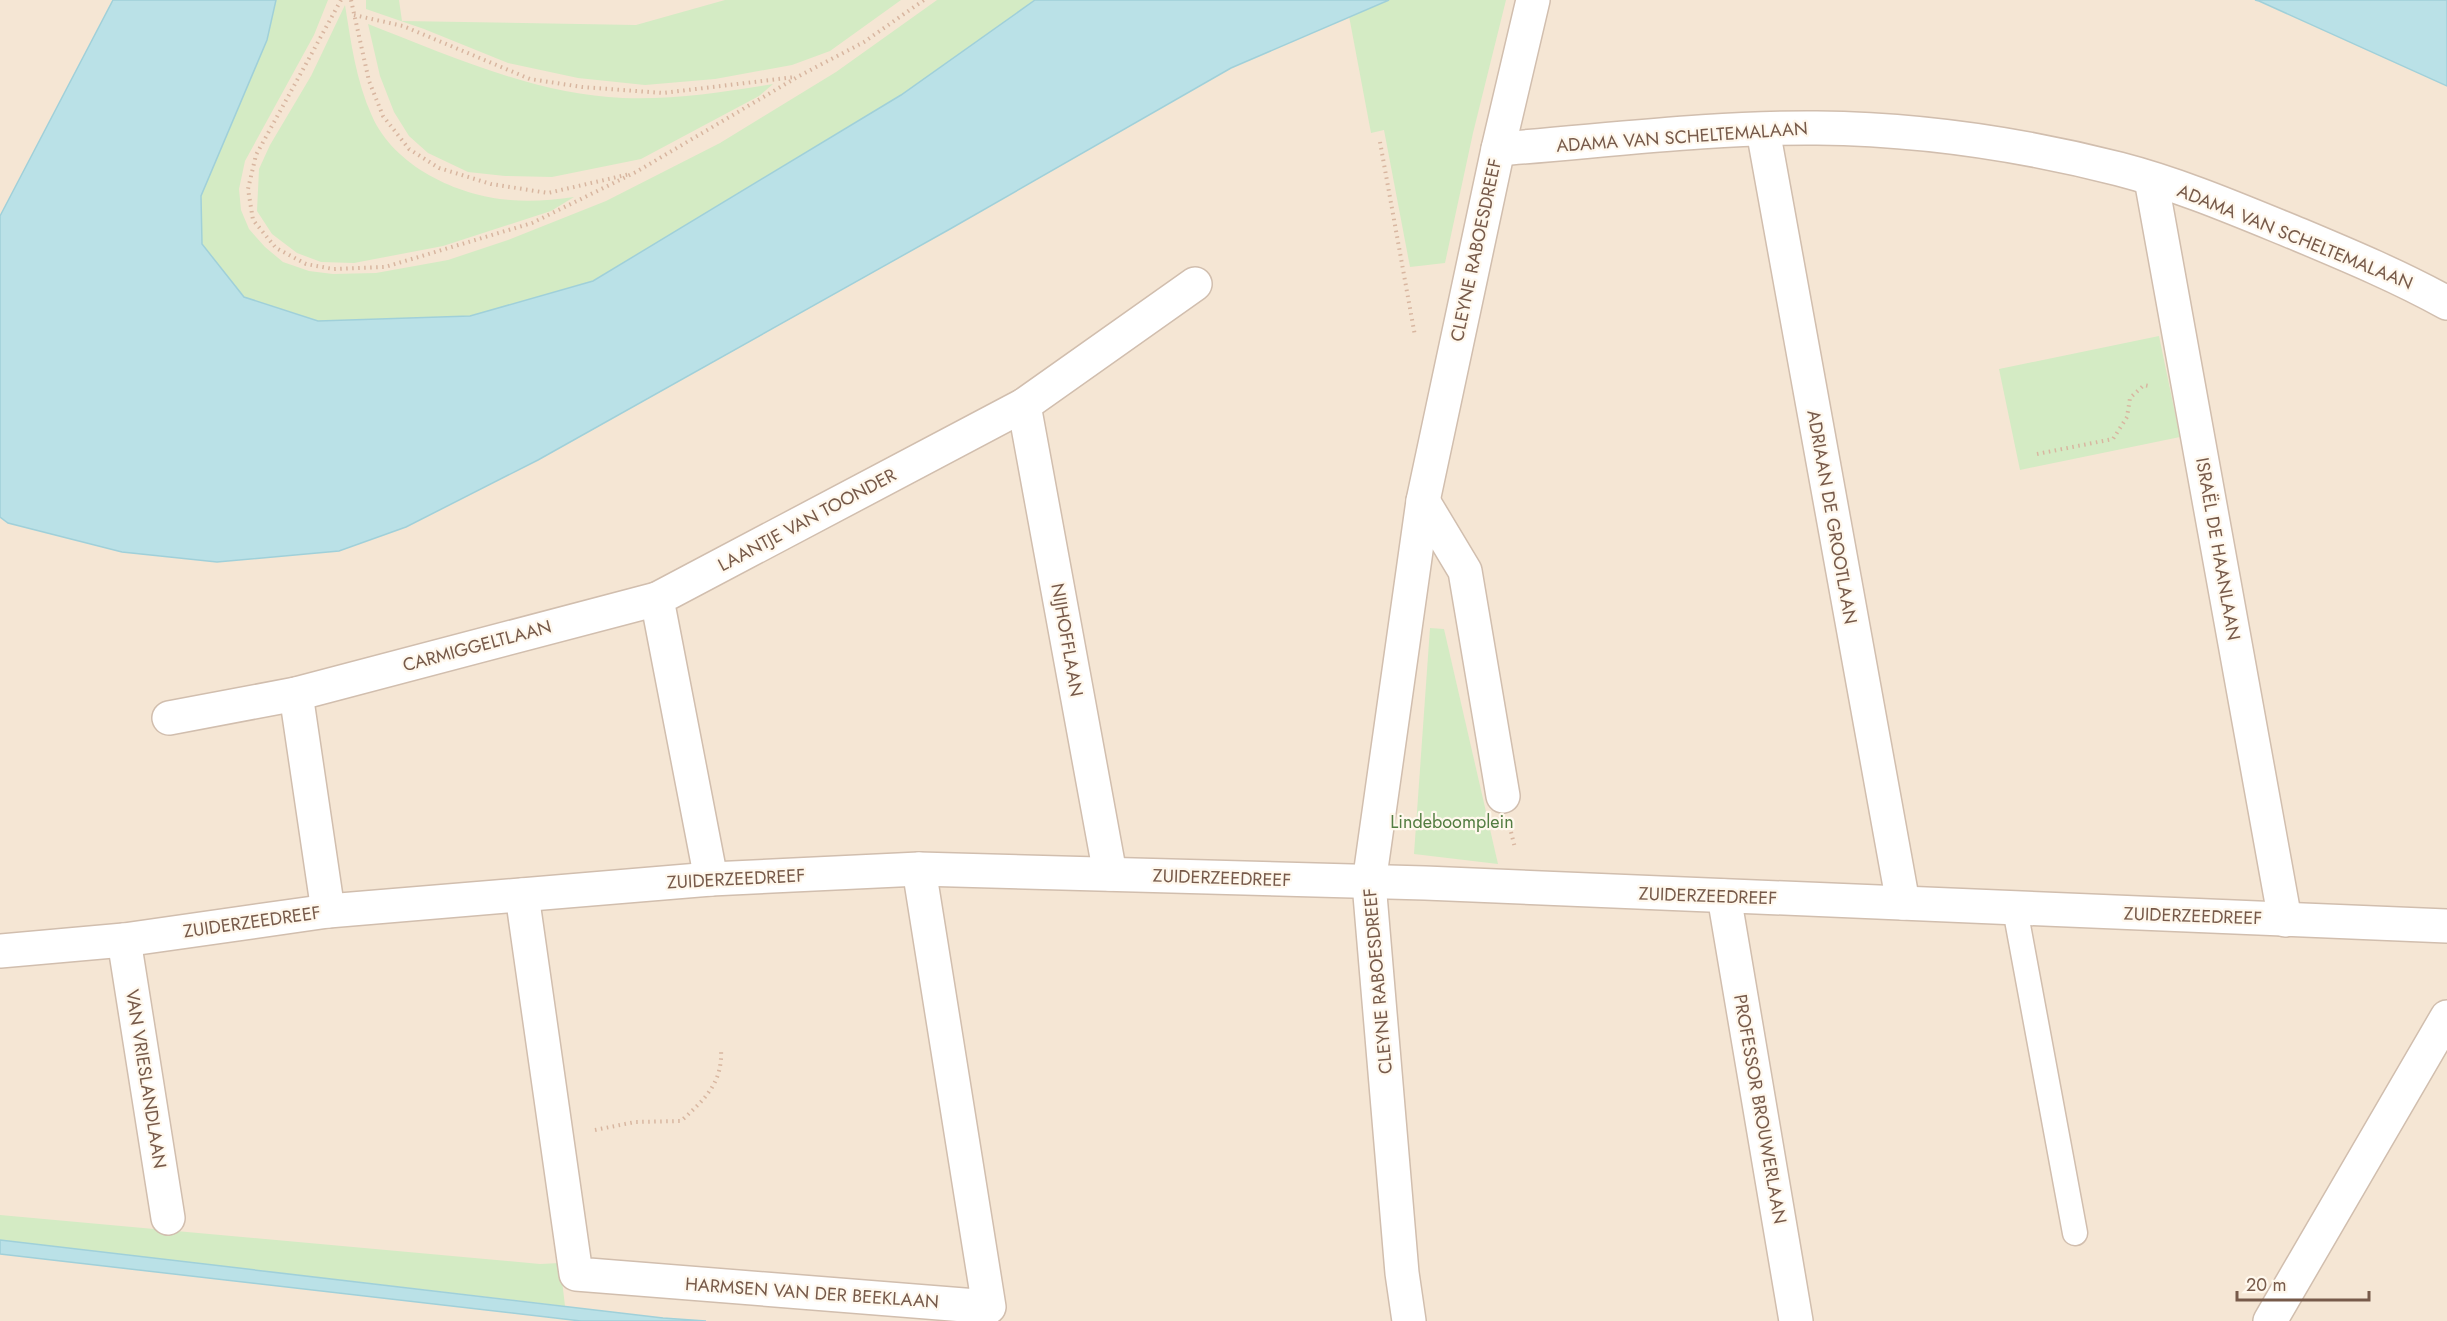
<svg xmlns="http://www.w3.org/2000/svg" width="2447" height="1321" font-family="Jost,sans-serif">
<rect width="100%" height="100%" fill="#fdf4e6"/>
<!-- residential -->
<rect fill="#f5e6d4" x="0" y="0" width="2447" height="1321"/>
<!-- green -->
<g fill="#d4ebc4">
<path d="M 276,0 L 328,0 L 314,35 L 245,161 L 239,189 L 241,210 L 249,229 L 265,247 L 283,262 L 309,271 L 333,274 L 376,273 L 448,260 L 508,240 L 606,201 L 720,143 L 836,72 L 937,0 L 1035,0 L 901,95 L 593,281 L 470,316 L 318,321 L 244,297 L 202,244 L 201,196 L 267,40 Z"/>
<path d="M 366,0 L 399,0 L 402,21 L 636,25 L 725,0 L 901,0 L 830,51 L 792,65 L 715,79 L 645,85 L 578,78 L 508,63 L 424,29 L 366,9 Z"/>
<path d="M 1389,0 L 1506,0 L 1473,133 L 1445,263 L 1410,267 L 1384,130 L 1371,133 L 1349,16 Z"/>
<path d="M 345,5 C 351,42 356,81 372,116 C 394,166 457,196 510,200 C 531,202 553,200 574,197 L 551,211 L 443,246 L 354,263 L 321,262 L 297,253 L 272,234 L 257,211 L 259,169 L 270,145 L 311,76 Z"/>
<path d="M 368,24 C 448,55 536,95 623,98 C 674,100 723,92 773,84 L 759,96 L 641,159 L 552,177 L 505,176 L 468,172 L 428,153 L 409,136 L 394,112 L 380,76 Z"/>
<path d="M 2159,336 L 2180,437 L 2020,470 L 1999,369 Z"/>
<path d="M 1430,628 L 1444,629 L 1498,864 L 1414,854 Z"/>
<path d="M 0,1215 L 540,1264 L 560,1263 L 565,1306 L 0,1240 Z"/>
</g>
<!-- water -->
<g fill="#bae1e7" stroke="#a0d0d9" stroke-width="1.5">
<path d="M 113,0 L 276,0 L 267,40 L 201,196 L 202,244 L 244,297 L 318,321 L 470,316 L 593,281 L 901,95 L 1035,0 L 1389,0 L 1231,68 L 950,229 L 538,460 L 406,527 L 339,551 L 217,562 L 122,552 L 8,523 L 0,517 L 0,216 Z"/>
<path d="M 2255,0 L 2447,0 L 2447,86 L 2259,1 Z"/>
<path d="M 0,1240 L 663,1318 L 706,1321 L 581,1321 L 0,1254 Z"/>
</g>
<g fill="none" stroke-linecap="round" stroke-linejoin="round">
<!-- lane casing -->
<g stroke="#d1beae" stroke-width="27">
<path id="lane" d="M 2015,909 L 2075,1233"/>
</g>
<!-- street casing -->
<g stroke="#d1beae" stroke-width="36">
<g id="street">
<path d="M 1763,130 L 1903,903"/>
<path d="M 1498,149 C 1604,141 1711,127 1817,128 C 1919,129 2021,144 2119,169 C 2181,185 2241,211 2300,235 C 2350,256 2400,277 2447,303"/>
<path d="M 2151,179 L 2285,920"/>
<path d="M 1024,405 L 1110,874"/>
<path d="M 1423,501 L 1465,571 L 1503,796"/>
<path d="M 296,694 L 328,911"/>
<path d="M 169,718 L 296,694 L 657,599"/>
<path d="M 711,879 L 657,599 L 1024,405 L 1195,284"/>
<path d="M 522,895 L 576,1274 L 989,1307 L 919,869"/>
<path d="M 1724,896 L 1796,1321"/>
<path d="M 124,940 L 168,1218"/>
<path d="M 0,951 L 124,940 L 328,911 L 711,879 L 919,869 L 1425,883 L 2447,926"/>
<path d="M 1409,1321 L 1402,1273 L 1369,883 L 1423,501 L 1498,149 L 1533,0"/>
<path d="M 2270,1321 L 2447,1017"/>
</g>
</g>
<!-- path -->
<g stroke="#d8b6a0" stroke-width="4" stroke-dasharray="1.5 4.5" stroke-linecap="butt">
<path d="M 341,0 L 256,155 L 248,189 L 253,220 L 276,248 L 306,264 L 333,269 L 385,267 L 532,223 L 636,172 L 799,76 L 864,42 L 924,0"/>
<path d="M 351,0 L 369,81 L 383,116 L 409,149 L 439,168 L 491,184 L 548,193 L 630,174"/>
<path d="M 354,15 L 403,26 L 530,79 L 582,87 L 663,93 L 795,77"/>
<path d="M 1380,142 L 1415,336"/>
<path d="M 2037,454 L 2113,439 L 2127,417 L 2130,398 L 2144,385 L 2149,386"/>
<path d="M 1511,832 L 1515,848"/>
<path d="M 595,1130 L 635,1122 L 681,1121 C 704,1100 723,1083 721,1049"/>
</g>
<!-- lane -->
<use href="#lane" stroke="#fff" stroke-width="24"/>
<!-- street -->
<use href="#street" stroke="#fff" stroke-width="33"/>
</g>
<g text-anchor="middle" dominant-baseline="central" stroke-width="4.5" stroke-linejoin="round" paint-order="stroke">
<!-- street labels -->
<g font-size="18" fill="#775a4a" stroke="#fff8ed">
<text transform="translate(1682 137) rotate(-4)">ADAMA VAN SCHELTEMALAAN</text>
<text transform="translate(2295 237) rotate(22)">ADAMA VAN SCHELTEMALAAN</text>
<text transform="translate(1476 250) rotate(-78)">CLEYNE RABOESDREEF</text>
<text transform="translate(1832 517) rotate(80)">ADRIAAN DE GROOTLAAN</text>
<text transform="translate(807 520) rotate(-28)">LAANTJE VAN TOONDER</text>
<text transform="translate(2218 549) rotate(80)">ISRAËL DE HAANLAAN</text>
<text transform="translate(1067 640) rotate(80)">NIJHOFFLAAN</text>
<text transform="translate(477 646) rotate(-15)">CARMIGGELTLAAN</text>
<text transform="translate(1222 878) rotate(2)">ZUIDERZEEDREEF</text>
<text transform="translate(736 879) rotate(-3)">ZUIDERZEEDREEF</text>
<text transform="translate(1708 896) rotate(2)">ZUIDERZEEDREEF</text>
<text transform="translate(2193 916) rotate(2)">ZUIDERZEEDREEF</text>
<text transform="translate(252 922) rotate(-8)">ZUIDERZEEDREEF</text>
<text transform="translate(1378 981) rotate(-95)">CLEYNE RABOESDREEF</text>
<text transform="translate(146 1079) rotate(81)">VAN VRIESLANDLAAN</text>
<text transform="translate(1760 1109) rotate(80)">PROFESSOR BROUWERLAAN</text>
<text transform="translate(812 1293) rotate(4)">HARMSEN VAN DER BEEKLAAN</text>
</g>
<!-- park labels -->
<g font-size="18" fill="#537d42" stroke="#fff8ed">
<text x="1452" y="822">Lindeboomplein</text>
</g>
</g>
<!-- scale -->
<path d="M2237 1291v9h132v-9" fill="none" stroke="#775a4a" stroke-width="3"/>
<text x="2246" y="1291" font-size="18" fill="#775a4a" stroke="#fff8ed" stroke-width="4.5" paint-order="stroke">20 m</text>
</svg>
